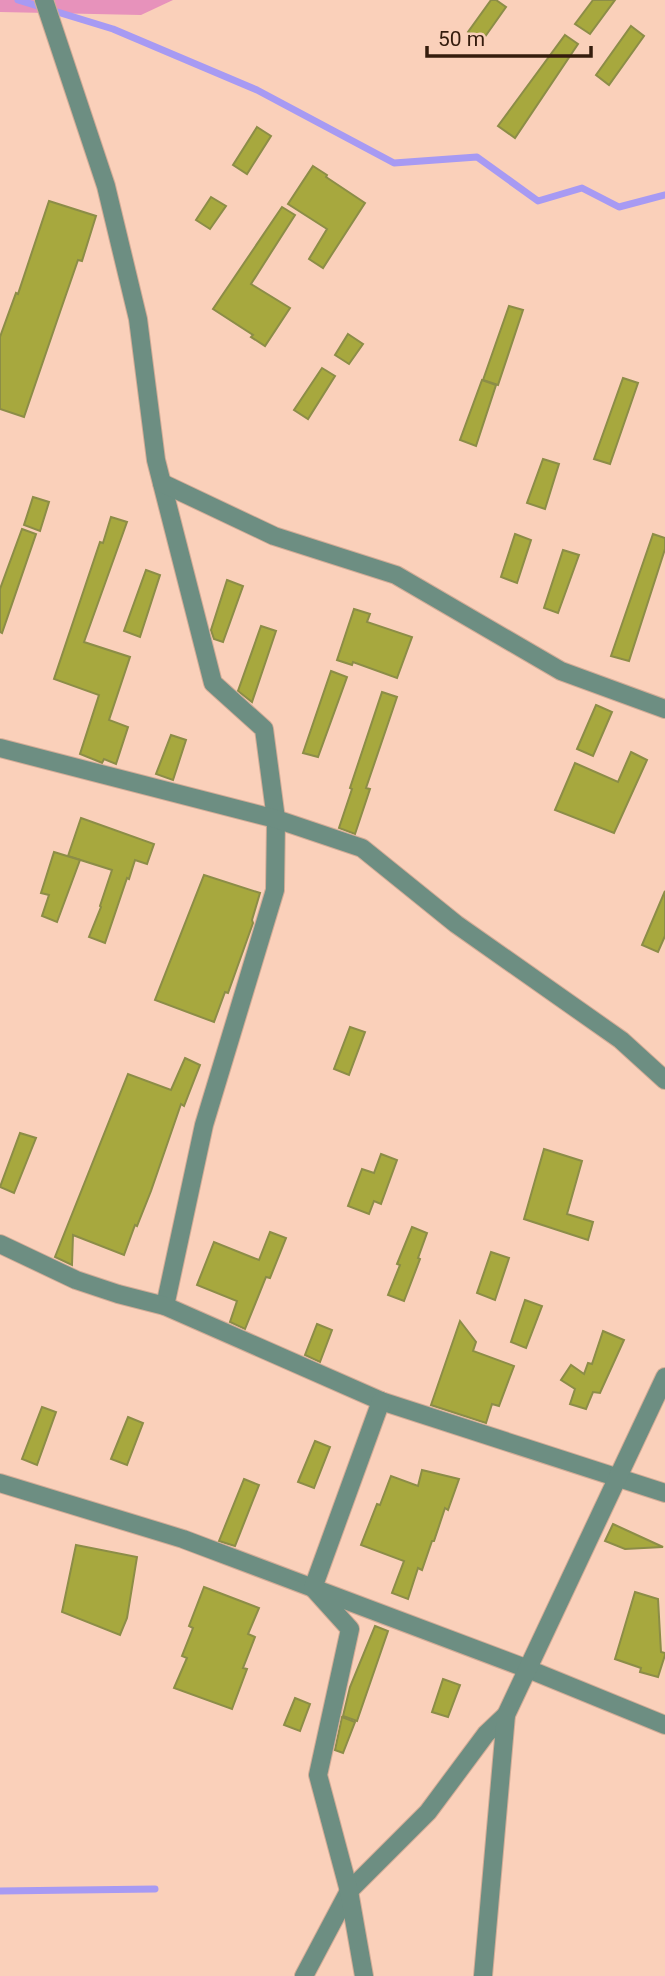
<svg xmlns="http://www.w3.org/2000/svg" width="665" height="1976" font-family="Roboto,sans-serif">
<rect width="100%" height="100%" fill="#fad0ba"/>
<!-- green -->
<path fill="#e792bb" d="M 0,0 L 173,0 L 141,15 L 0,12 Z"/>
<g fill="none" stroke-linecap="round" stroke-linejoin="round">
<!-- stream -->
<g stroke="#a79af3" stroke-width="7">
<path d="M 18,0 L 113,29 L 257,90 L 394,163 L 477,157 L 538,201 L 582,188 L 619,207 L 665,195"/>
<path d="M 0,1891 L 155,1889"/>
</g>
</g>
<!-- building -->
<g fill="#a7a83e" stroke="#8c8d47" stroke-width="2">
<path d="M 491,0 L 496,0 L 506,7 L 482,41 L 468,32 Z"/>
<path d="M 593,0 L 615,0 L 590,34 L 575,24 Z"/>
<path d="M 631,26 L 644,36 L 609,85 L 596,75 Z"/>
<path d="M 565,35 L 578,44 L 515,138 L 498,126 Z"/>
<path d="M 257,127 L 271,136 L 247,174 L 233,165 Z"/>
<path d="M 313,166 L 327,175 L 326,177 L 365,203 L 323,268 L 309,259 L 327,229 L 288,204 Z"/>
<path d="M 211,197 L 226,206 L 210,229 L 196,220 Z"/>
<path d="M 49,201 L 96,216 L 82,261 L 78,260 L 61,309 L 24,417 L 0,409 L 0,337 L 16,293 L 18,294 Z"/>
<path d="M 282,207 L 295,215 L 251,284 L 290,308 L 265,346 L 251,337 L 253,335 L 213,309 Z"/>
<path d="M 509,306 L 523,310 L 498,385 L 483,380 Z"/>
<path d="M 348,334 L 363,344 L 349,364 L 335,355 Z"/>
<path d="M 322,368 L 335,376 L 308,419 L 294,410 Z"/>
<path d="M 623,378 L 638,383 L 610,464 L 594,459 Z"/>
<path d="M 482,380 L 496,385 L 476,446 L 460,440 Z"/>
<path d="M 543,459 L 559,464 L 545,509 L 527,503 Z"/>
<path d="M 33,497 L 49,502 L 40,531 L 24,525 Z"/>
<path d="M 111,517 L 127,522 L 84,642 L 130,657 L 109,720 L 128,727 L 116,764 L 104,759 L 102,763 L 100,762 L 80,754 L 99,695 L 54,679 L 100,542 L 103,543 Z"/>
<path d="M 22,529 L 36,534 L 2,633 L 0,632 L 0,589 Z"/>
<path d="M 515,534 L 531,540 L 517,583 L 501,577 Z"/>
<path d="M 653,534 L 665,538 L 665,549 L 629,661 L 611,656 Z"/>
<path d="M 563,550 L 579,555 L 558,613 L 544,608 Z"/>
<path d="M 146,570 L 160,575 L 140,637 L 124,631 Z"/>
<path d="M 227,580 L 243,586 L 223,642 L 214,639 L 211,630 Z"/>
<path d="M 354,609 L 370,614 L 367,622 L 412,637 L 397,678 L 353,662 L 352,665 L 337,660 Z"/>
<path d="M 261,626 L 276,631 L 252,702 L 238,691 Z"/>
<path d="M 331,671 L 347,677 L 318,757 L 303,753 Z"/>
<path d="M 382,692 L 397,697 L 366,788 L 370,789 L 355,834 L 339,828 L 352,789 L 350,788 Z"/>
<path d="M 596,705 L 612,712 L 593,756 L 577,749 Z"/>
<path d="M 171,735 L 186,740 L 173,780 L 156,774 Z"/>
<path d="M 631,752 L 647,760 L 614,833 L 555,810 L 575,763 L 618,782 Z"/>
<path d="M 81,818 L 154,844 L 147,864 L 135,860 L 129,879 L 127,878 L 105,943 L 89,937 L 101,907 L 100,906 L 112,870 L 68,856 Z"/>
<path d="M 54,852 L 80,860 L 57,922 L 42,916 L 49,895 L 41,893 Z"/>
<path d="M 204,875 L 260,893 L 252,920 L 253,923 L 228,993 L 225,992 L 214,1022 L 155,1000 Z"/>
<path d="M 665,891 L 665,936 L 658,952 L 642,945 Z"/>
<path d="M 350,1027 L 365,1032 L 349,1075 L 334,1069 Z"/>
<path d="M 185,1058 L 200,1065 L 184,1106 L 181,1104 L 151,1191 L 137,1226 L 135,1225 L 124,1255 L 73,1235 L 72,1265 L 55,1257 L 128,1074 L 171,1090 Z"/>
<path d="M 20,1133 L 36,1138 L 14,1193 L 0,1187 Z"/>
<path d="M 544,1149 L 582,1161 L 567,1214 L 593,1222 L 588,1240 L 524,1219 Z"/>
<path d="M 381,1154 L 397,1160 L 381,1204 L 374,1201 L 369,1214 L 348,1206 L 362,1169 L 374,1173 Z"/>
<path d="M 412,1227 L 427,1233 L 418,1258 L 420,1259 L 404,1301 L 388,1295 L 400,1265 L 397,1264 Z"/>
<path d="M 270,1232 L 286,1238 L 270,1278 L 266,1277 L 245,1329 L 230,1322 L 237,1301 L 197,1285 L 214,1242 L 259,1260 Z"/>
<path d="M 491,1252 L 509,1258 L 495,1300 L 477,1293 Z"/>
<path d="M 525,1300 L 542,1306 L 526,1348 L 511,1342 Z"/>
<path d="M 460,1321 L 476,1342 L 473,1351 L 514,1366 L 499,1406 L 492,1404 L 486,1423 L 431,1405 Z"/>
<path d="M 317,1324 L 332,1330 L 320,1362 L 305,1355 Z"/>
<path d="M 603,1331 L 624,1340 L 600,1393 L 593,1392 L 586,1409 L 570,1404 L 575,1389 L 561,1380 L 571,1365 L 584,1374 L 588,1363 L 592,1364 Z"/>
<path d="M 42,1407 L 56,1412 L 37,1465 L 22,1459 Z"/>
<path d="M 128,1417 L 143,1423 L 127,1465 L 111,1459 Z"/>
<path d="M 315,1441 L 330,1447 L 314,1488 L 298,1482 Z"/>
<path d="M 422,1470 L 459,1479 L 448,1510 L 445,1508 L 434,1541 L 432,1541 L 422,1570 L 418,1568 L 408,1599 L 392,1593 L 404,1561 L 361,1545 L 377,1504 L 380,1505 L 391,1476 L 418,1486 Z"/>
<path d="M 244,1479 L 259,1485 L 235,1546 L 219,1541 Z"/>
<path d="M 613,1524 L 663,1547 L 625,1549 L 605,1541 Z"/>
<path d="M 76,1545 L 137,1557 L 127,1618 L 120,1635 L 62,1612 Z"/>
<path d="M 204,1587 L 259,1608 L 248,1634 L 255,1637 L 243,1668 L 247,1669 L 232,1709 L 174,1688 L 187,1658 L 182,1656 L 193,1628 L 189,1626 Z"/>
<path d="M 635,1592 L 658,1599 L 661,1652 L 665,1653 L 665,1655 L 658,1677 L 640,1672 L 641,1668 L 615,1659 Z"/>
<path d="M 375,1626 L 388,1631 L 357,1721 L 343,1716 L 350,1687 Z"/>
<path d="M 443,1679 L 460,1685 L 448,1717 L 432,1712 Z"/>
<path d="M 295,1698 L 310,1704 L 300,1731 L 284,1725 Z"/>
<path d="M 342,1717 L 355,1722 L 343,1753 L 335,1750 Z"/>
</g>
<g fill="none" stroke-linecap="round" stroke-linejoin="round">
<!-- minor casing -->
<g stroke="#d3ac97" stroke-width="20">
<g id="minor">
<path d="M 44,0 L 106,186 L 138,319 L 156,460 L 213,683 L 264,729 L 276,819 L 275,890 L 204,1125 L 165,1306"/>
<path d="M 162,483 L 274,536 L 396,575 L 561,671 L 665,709"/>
<path d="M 0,748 L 276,819 L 362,848 L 456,924 L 621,1040 L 665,1080"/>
<path d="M 0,1244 L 76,1280 L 118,1294 L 165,1306 L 381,1401 L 665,1493"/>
<path d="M 0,1483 L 183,1539 L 528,1669 L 665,1725"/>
<path d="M 304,1976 L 349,1891 L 428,1812 L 486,1734 L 506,1715"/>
<path d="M 364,1976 L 349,1891 L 318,1775 L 350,1629 L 313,1588 L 381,1401"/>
<path d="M 483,1976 L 506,1715 L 665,1377"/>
</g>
</g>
<!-- minor -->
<use href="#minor" stroke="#6d8e82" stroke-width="18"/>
</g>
<!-- scale -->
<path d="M427 46v10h164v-10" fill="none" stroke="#351c0d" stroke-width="3.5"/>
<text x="438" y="46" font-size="21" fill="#351c0d" stroke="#fad0ba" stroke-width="5" paint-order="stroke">50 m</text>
</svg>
